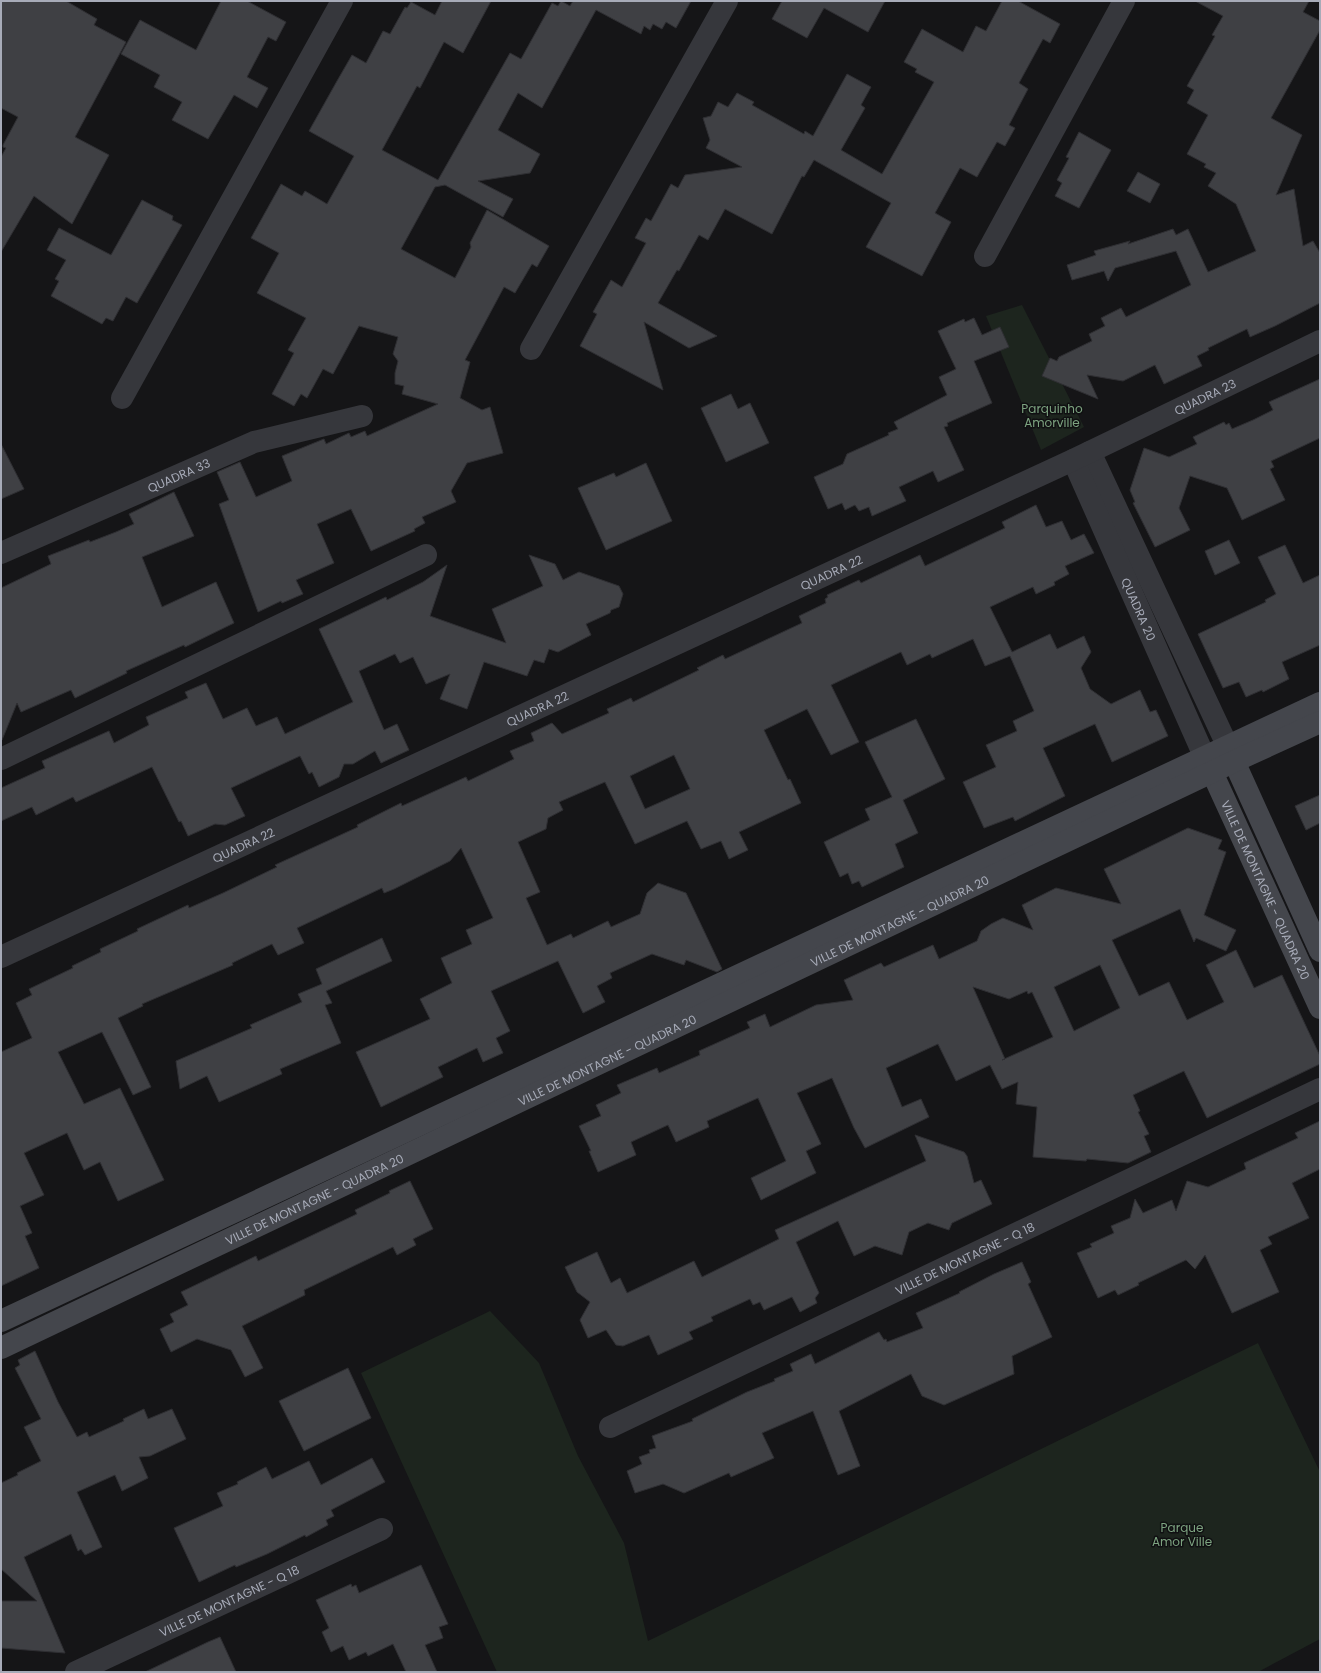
<svg xmlns="http://www.w3.org/2000/svg" width="1321" height="1673" font-family="Poppins,sans-serif">
<rect width="100%" height="100%" fill="#151517"/>
<!-- green -->
<g fill="#1d251e">
<path d="M 1022,305 L 1084,427 L 1041,450 L 986,316 Z"/>
<path d="M 490,1311 L 539,1363 L 578,1456 L 624,1543 L 648,1641 L 1258,1343 L 1320,1472 L 1320,1639 L 1258,1672 L 497,1672 L 361,1373 Z"/>
</g>
<!-- building -->
<g fill="#3f4044" stroke="#2f2f33" fill-rule="evenodd">
<path d="M 1,1 L 66,1 L 97,19 L 94,25 L 126,42 L 75,137 L 109,155 L 72,224 L 34,196 L 1,252 L 1,157 L 6,148 L 3,147 L 3,145 L 18,117 L 1,108 Z"/>
<path d="M 221,1 L 247,1 L 286,22 L 276,41 L 268,37 L 247,77 L 268,88 L 257,108 L 234,95 L 208,139 L 172,120 L 182,102 L 154,87 L 160,75 L 121,54 L 140,20 L 196,50 Z"/>
<path d="M 442,1 L 491,1 L 463,53 L 444,42 L 420,88 L 417,86 L 382,150 L 438,180 L 510,53 L 521,59 L 552,3 L 558,6 L 561,1 L 570,6 L 573,1 L 691,1 L 676,28 L 666,22 L 662,29 L 653,24 L 650,30 L 644,26 L 641,34 L 596,10 L 542,108 L 518,93 L 498,130 L 540,154 L 530,173 L 478,181 L 513,199 L 503,217 L 445,185 L 435,187 L 401,249 L 455,278 L 471,247 L 470,243 L 487,210 L 549,246 L 537,267 L 532,264 L 515,293 L 504,287 L 465,360 L 470,362 L 460,398 L 482,410 L 490,407 L 503,453 L 467,463 L 451,491 L 456,502 L 422,517 L 425,523 L 414,529 L 415,531 L 371,551 L 351,509 L 317,524 L 334,563 L 296,580 L 303,594 L 282,603 L 281,601 L 258,612 L 219,504 L 229,500 L 217,472 L 240,462 L 256,497 L 292,481 L 282,456 L 324,439 L 326,444 L 349,433 L 351,437 L 365,431 L 367,436 L 438,404 L 402,394 L 404,386 L 395,384 L 395,373 L 398,361 L 393,354 L 398,337 L 359,326 L 333,374 L 323,369 L 307,398 L 301,394 L 294,406 L 272,394 L 294,353 L 288,350 L 306,318 L 257,293 L 279,253 L 251,238 L 281,184 L 302,196 L 305,191 L 327,204 L 354,156 L 309,131 L 337,81 L 352,55 L 366,63 L 383,31 L 390,34 L 405,7 L 407,8 L 411,2 L 435,15 Z"/>
<path d="M 782,1 L 885,1 L 868,32 L 824,8 L 807,38 L 772,19 Z"/>
<path d="M 1002,1 L 1018,1 L 1060,24 L 1050,43 L 1043,39 L 1019,83 L 1028,89 L 1009,125 L 1015,128 L 1005,146 L 997,142 L 977,177 L 960,168 L 935,213 L 951,222 L 922,276 L 866,247 L 891,203 L 814,160 L 804,177 L 802,176 L 772,234 L 725,209 L 708,240 L 699,235 L 679,271 L 677,270 L 658,303 L 717,336 L 689,348 L 644,322 L 663,390 L 580,346 L 597,314 L 593,312 L 611,280 L 622,287 L 646,243 L 635,238 L 646,218 L 651,221 L 671,184 L 678,188 L 685,175 L 742,167 L 706,148 L 710,140 L 703,118 L 711,116 L 718,102 L 728,107 L 737,93 L 754,102 L 752,105 L 804,134 L 805,131 L 813,136 L 847,74 L 871,87 L 861,105 L 865,108 L 841,150 L 882,174 L 934,82 L 915,72 L 917,69 L 904,62 L 922,29 L 963,52 L 976,26 L 986,31 Z"/>
<path d="M 1195,1 L 1309,1 L 1303,12 L 1320,21 L 1320,30 L 1271,118 L 1302,135 L 1276,195 L 1294,189 L 1303,246 L 1313,241 L 1320,253 L 1320,303 L 1275,326 L 1250,337 L 1247,329 L 1208,348 L 1209,350 L 1197,356 L 1202,366 L 1164,384 L 1155,365 L 1123,381 L 1087,375 L 1098,399 L 1042,376 L 1050,358 L 1057,361 L 1059,357 L 1092,341 L 1089,334 L 1105,326 L 1101,318 L 1121,308 L 1126,317 L 1191,285 L 1176,251 L 1115,268 L 1108,281 L 1104,271 L 1072,280 L 1067,265 L 1096,255 L 1094,251 L 1130,241 L 1128,244 L 1173,229 L 1176,235 L 1188,229 L 1208,272 L 1256,251 L 1236,204 L 1208,186 L 1216,173 L 1204,167 L 1206,164 L 1187,154 L 1208,115 L 1187,103 L 1194,90 L 1187,86 L 1215,36 L 1212,35 L 1223,16 Z"/>
<path d="M 1079,132 L 1111,150 L 1079,208 L 1055,196 L 1062,183 L 1057,180 L 1069,158 L 1066,157 Z"/>
<path d="M 1138,172 L 1160,184 L 1150,203 L 1127,191 Z"/>
<path d="M 142,200 L 173,216 L 172,220 L 182,225 L 137,303 L 126,297 L 113,321 L 106,318 L 102,324 L 51,296 L 59,281 L 55,279 L 66,260 L 47,250 L 59,228 L 111,255 Z"/>
<path d="M 974,318 L 982,335 L 1000,327 L 1009,347 L 974,361 L 992,403 L 947,423 L 948,426 L 944,427 L 964,470 L 938,482 L 933,471 L 899,487 L 906,501 L 872,516 L 869,507 L 859,511 L 855,505 L 845,510 L 842,503 L 828,509 L 814,477 L 843,464 L 847,454 L 889,435 L 888,433 L 898,429 L 894,422 L 947,395 L 939,377 L 956,369 L 938,331 L 964,319 L 965,322 Z"/>
<path d="M 1320,379 L 1320,438 L 1271,461 L 1274,467 L 1270,469 L 1285,500 L 1242,520 L 1227,488 L 1190,476 L 1179,508 L 1190,530 L 1155,547 L 1133,503 L 1135,502 L 1130,490 L 1144,448 L 1169,457 L 1197,444 L 1193,437 L 1224,422 L 1226,425 L 1229,423 L 1232,429 L 1253,420 L 1273,410 L 1269,402 Z"/>
<path d="M 731,394 L 738,409 L 750,403 L 769,443 L 726,462 L 701,408 Z"/>
<path d="M 1,444 L 24,489 L 1,499 Z"/>
<path d="M 646,463 L 672,521 L 606,550 L 578,488 L 614,473 L 616,477 Z"/>
<path d="M 174,492 L 194,536 L 142,557 L 162,607 L 216,582 L 234,623 L 185,647 L 184,645 L 126,671 L 127,673 L 75,698 L 71,690 L 21,712 L 17,703 L 2,740 L 1,740 L 1,588 L 51,564 L 48,556 L 89,540 L 90,542 L 116,532 L 134,524 L 129,514 Z"/>
<path d="M 1036,505 L 1046,527 L 1062,521 L 1071,540 L 1084,534 L 1094,553 L 1065,566 L 1069,574 L 1054,582 L 1055,585 L 1036,594 L 1033,587 L 990,607 L 1012,652 L 1050,634 L 1057,649 L 1084,636 L 1091,652 L 1081,668 L 1090,689 L 1111,704 L 1140,690 L 1150,712 L 1156,710 L 1168,736 L 1112,762 L 1095,724 L 1043,748 L 1065,796 L 1015,821 L 1013,817 L 984,828 L 963,782 L 996,767 L 986,745 L 1017,731 L 1013,721 L 1034,711 L 1010,656 L 985,666 L 973,639 L 932,658 L 930,654 L 907,665 L 901,652 L 831,685 L 859,742 L 831,755 L 807,709 L 764,730 L 788,780 L 790,779 L 801,803 L 739,832 L 748,850 L 729,859 L 721,841 L 701,849 L 687,821 L 635,844 L 605,782 L 559,802 L 563,810 L 548,818 L 546,829 L 518,842 L 540,892 L 526,898 L 547,945 L 571,934 L 573,938 L 608,921 L 611,927 L 640,914 L 647,893 L 658,883 L 686,893 L 722,969 L 717,972 L 686,960 L 684,965 L 652,954 L 610,973 L 612,978 L 597,986 L 605,1002 L 583,1013 L 558,961 L 491,991 L 510,1031 L 496,1038 L 503,1053 L 483,1062 L 477,1048 L 438,1067 L 443,1077 L 381,1107 L 356,1052 L 430,1019 L 420,999 L 452,983 L 441,958 L 472,944 L 466,930 L 493,918 L 461,848 L 450,861 L 394,889 L 384,893 L 382,888 L 297,928 L 304,943 L 278,955 L 272,944 L 232,963 L 233,965 L 142,1004 L 143,1006 L 118,1018 L 151,1087 L 133,1095 L 102,1032 L 58,1052 L 84,1104 L 120,1088 L 164,1180 L 118,1201 L 100,1162 L 84,1170 L 67,1133 L 24,1153 L 44,1195 L 20,1206 L 32,1233 L 25,1236 L 39,1268 L 1,1286 L 1,1052 L 32,1038 L 16,1003 L 32,995 L 29,989 L 73,968 L 72,966 L 101,952 L 100,949 L 138,931 L 137,929 L 188,905 L 189,908 L 223,893 L 277,867 L 275,865 L 358,827 L 357,825 L 401,803 L 402,806 L 466,777 L 468,781 L 514,759 L 510,751 L 534,741 L 531,733 L 552,723 L 562,734 L 609,713 L 607,709 L 631,698 L 633,702 L 699,670 L 697,668 L 723,655 L 725,659 L 802,623 L 799,616 L 826,603 L 825,599 L 828,597 L 827,595 L 859,580 L 861,583 L 920,555 L 925,566 L 1005,528 L 1002,522 ZM 674,755 L 690,789 L 645,809 L 630,776 Z"/>
<path d="M 1229,540 L 1240,563 L 1215,575 L 1205,551 Z"/>
<path d="M 1285,545 L 1303,583 L 1320,575 L 1320,645 L 1282,662 L 1289,679 L 1263,692 L 1262,690 L 1246,697 L 1239,682 L 1223,688 L 1198,634 L 1266,602 L 1265,600 L 1276,594 L 1258,557 Z"/>
<path d="M 529,555 L 555,564 L 563,580 L 579,572 L 619,586 L 623,594 L 619,607 L 611,610 L 610,613 L 586,624 L 591,635 L 558,652 L 549,649 L 544,663 L 534,660 L 527,676 L 484,662 L 467,709 L 440,699 L 450,674 L 426,684 L 413,657 L 400,663 L 395,654 L 359,671 L 384,730 L 397,724 L 409,750 L 381,763 L 375,751 L 353,764 L 344,764 L 339,777 L 319,787 L 312,772 L 309,774 L 300,756 L 231,788 L 245,816 L 225,825 L 215,824 L 188,836 L 181,821 L 179,822 L 152,767 L 76,802 L 73,797 L 36,815 L 32,807 L 1,821 L 1,788 L 45,768 L 42,761 L 109,731 L 114,743 L 149,725 L 146,717 L 188,698 L 185,692 L 206,683 L 223,719 L 247,708 L 256,726 L 277,717 L 285,734 L 353,702 L 319,629 L 386,597 L 387,600 L 423,582 L 447,565 L 430,616 L 506,643 L 492,609 L 543,586 Z"/>
<path d="M 916,719 L 945,779 L 903,800 L 918,833 L 895,844 L 904,867 L 862,887 L 859,881 L 852,884 L 848,873 L 840,877 L 824,842 L 870,820 L 865,809 L 892,797 L 865,742 Z"/>
<path d="M 1320,795 L 1320,823 L 1306,830 L 1295,806 Z"/>
<path d="M 1188,828 L 1222,840 L 1218,849 L 1226,852 L 1204,915 L 1236,930 L 1226,951 L 1196,938 L 1194,942 L 1180,909 L 1112,940 L 1139,996 L 1169,982 L 1187,1020 L 1224,1002 L 1206,965 L 1236,950 L 1254,988 L 1282,975 L 1320,1056 L 1320,1064 L 1207,1118 L 1184,1071 L 1133,1095 L 1140,1111 L 1138,1112 L 1149,1134 L 1144,1136 L 1151,1152 L 1128,1163 L 1087,1159 L 1086,1161 L 1033,1157 L 1037,1107 L 1016,1104 L 1018,1082 L 1002,1089 L 990,1065 L 956,1081 L 938,1044 L 886,1068 L 902,1107 L 921,1099 L 929,1117 L 865,1148 L 854,1128 L 832,1078 L 797,1093 L 821,1144 L 806,1151 L 816,1173 L 761,1200 L 751,1178 L 786,1161 L 758,1098 L 707,1121 L 709,1127 L 676,1142 L 668,1125 L 631,1142 L 636,1155 L 598,1172 L 589,1151 L 591,1151 L 579,1126 L 601,1116 L 596,1105 L 621,1093 L 617,1085 L 657,1068 L 659,1073 L 700,1055 L 699,1051 L 750,1028 L 747,1022 L 765,1014 L 770,1027 L 816,1005 L 853,1000 L 844,980 L 881,963 L 884,967 L 933,945 L 939,959 L 977,941 L 981,931 L 991,924 L 1003,918 L 1033,930 L 1022,905 L 1056,888 L 1121,904 L 1104,869 ZM 1100,965 L 1120,1008 L 1074,1031 L 1054,987 ZM 973,987 L 1009,999 L 1027,991 L 1028,994 L 1032,992 L 1053,1037 L 1002,1060 L 1005,1059 Z"/>
<path d="M 382,938 L 392,961 L 326,991 L 332,1003 L 325,1005 L 341,1043 L 280,1069 L 282,1074 L 219,1102 L 207,1076 L 180,1089 L 176,1061 L 252,1028 L 250,1025 L 302,1002 L 298,994 L 322,984 L 316,969 Z"/>
<path d="M 1320,1121 L 1320,1169 L 1292,1183 L 1309,1218 L 1268,1237 L 1272,1244 L 1260,1250 L 1279,1292 L 1232,1313 L 1205,1255 L 1195,1269 L 1186,1260 L 1138,1283 L 1139,1285 L 1118,1295 L 1115,1290 L 1098,1298 L 1077,1253 L 1092,1247 L 1090,1244 L 1114,1233 L 1111,1226 L 1130,1218 L 1135,1199 L 1143,1213 L 1172,1200 L 1176,1211 L 1187,1181 L 1208,1187 L 1246,1169 L 1244,1163 L 1298,1138 L 1295,1133 Z"/>
<path d="M 915,1135 L 964,1152 L 967,1156 L 974,1183 L 981,1180 L 992,1204 L 952,1223 L 949,1230 L 928,1223 L 909,1232 L 902,1255 L 875,1246 L 854,1256 L 838,1221 L 796,1242 L 819,1293 L 815,1298 L 817,1303 L 800,1312 L 792,1297 L 764,1310 L 760,1302 L 753,1305 L 750,1299 L 711,1317 L 713,1321 L 689,1332 L 693,1339 L 658,1355 L 649,1335 L 623,1346 L 616,1345 L 606,1330 L 588,1338 L 580,1320 L 590,1302 L 577,1292 L 565,1267 L 597,1252 L 611,1283 L 620,1278 L 627,1293 L 694,1261 L 702,1277 L 779,1239 L 775,1230 L 926,1161 Z"/>
<path d="M 410,1181 L 433,1229 L 413,1239 L 416,1245 L 397,1255 L 393,1247 L 304,1290 L 305,1295 L 242,1326 L 263,1368 L 245,1377 L 231,1350 L 197,1339 L 171,1352 L 160,1329 L 174,1322 L 170,1314 L 188,1305 L 181,1292 L 256,1256 L 258,1261 L 357,1214 L 355,1210 L 390,1193 L 389,1191 Z"/>
<path d="M 1022,1262 L 1031,1282 L 1028,1284 L 1052,1337 L 1012,1356 L 1014,1374 L 944,1405 L 922,1396 L 911,1374 L 839,1411 L 860,1466 L 838,1475 L 813,1411 L 762,1433 L 774,1458 L 731,1477 L 729,1473 L 684,1493 L 663,1484 L 635,1493 L 627,1471 L 642,1464 L 639,1457 L 650,1453 L 649,1450 L 656,1448 L 652,1436 L 693,1421 L 692,1419 L 747,1392 L 775,1381 L 774,1379 L 793,1371 L 790,1364 L 811,1354 L 815,1364 L 879,1332 L 884,1340 L 886,1339 L 887,1342 L 923,1328 L 916,1313 L 960,1293 L 959,1292 L 994,1274 Z"/>
<path d="M 35,1351 L 58,1402 L 77,1437 L 87,1432 L 89,1437 L 124,1421 L 123,1419 L 144,1409 L 148,1419 L 172,1409 L 186,1439 L 150,1456 L 139,1457 L 148,1478 L 122,1491 L 115,1475 L 77,1492 L 102,1547 L 85,1555 L 81,1549 L 78,1551 L 71,1534 L 24,1557 L 65,1653 L 1,1648 L 1,1601 L 37,1601 L 1,1569 L 1,1483 L 18,1475 L 17,1473 L 41,1461 L 24,1427 L 41,1419 L 15,1368 L 20,1365 L 18,1360 Z"/>
<path d="M 348,1368 L 371,1418 L 304,1451 L 279,1401 Z"/>
<path d="M 372,1458 L 385,1482 L 331,1510 L 334,1516 L 326,1520 L 328,1525 L 306,1537 L 305,1535 L 267,1554 L 236,1567 L 235,1565 L 199,1582 L 174,1528 L 223,1506 L 217,1493 L 238,1484 L 237,1482 L 266,1467 L 272,1479 L 309,1461 L 321,1485 Z"/>
<path d="M 421,1565 L 448,1624 L 439,1627 L 443,1638 L 425,1645 L 437,1672 L 406,1672 L 393,1644 L 368,1656 L 366,1652 L 349,1660 L 343,1646 L 331,1652 L 322,1632 L 329,1628 L 316,1600 L 351,1584 L 352,1587 L 356,1585 L 359,1593 Z"/>
<path d="M 220,1637 L 236,1672 L 145,1672 L 208,1642 Z"/>
</g>
<g fill="none" stroke-linecap="round" stroke-linejoin="round">
<!-- street -->
<g stroke="#36373c" stroke-width="22">
<path d="M 985,256 L 1124,1"/>
<path d="M 531,349 L 727,1"/>
<path d="M 122,398 L 342,1"/>
<path d="M 1090,452 L 1228,747"/>
<path id="s1" d="M 1073,460 L 1205,758"/>
<path id="s2" d="M 1,553 L 254,442 L 362,416"/>
<path d="M 1,759 L 426,555"/>
<path id="s3" d="M 1,957 L 1073,460 L 1320,341"/>
<path id="s4" d="M 610,1427 L 1320,1089"/>
<path id="s5" d="M 76,1672 L 382,1529"/>
</g>
<!-- secondary -->
<g stroke="#44464c" stroke-width="22">
<path d="M 1228,748 L 1320,951"/>
<path id="s6" d="M 1206,759 L 1320,1008"/>
<path d="M 1,1321 L 1320,703"/>
<path id="s7" d="M 1,1348 L 1235,761 L 1320,722"/>
</g>
</g>
<g text-anchor="middle" dominant-baseline="central" stroke-width="3" stroke-linejoin="round" paint-order="stroke">
<!-- street labels -->
<g font-size="12" fill="#a7abb8" stroke="#101012">
<text stroke="none"><textPath href="#s3" startOffset="1328">QUADRA 23</textPath></text>
<text stroke="none"><textPath href="#s2" startOffset="194">QUADRA 33</textPath></text>
<text stroke="none"><textPath href="#s3" startOffset="915">QUADRA 22</textPath></text>
<text stroke="none"><textPath href="#s1" startOffset="163">QUADRA 20</textPath></text>
<text stroke="none"><textPath href="#s3" startOffset="591">QUADRA 22</textPath></text>
<text stroke="none"><textPath href="#s3" startOffset="267">QUADRA 22</textPath></text>
<text stroke="none"><textPath href="#s6" startOffset="144">VILLE DE MONTAGNE - QUADRA 20</textPath></text>
<text stroke="none"><textPath href="#s7" startOffset="995">VILLE DE MONTAGNE - QUADRA 20</textPath></text>
<text stroke="none"><textPath href="#s7" startOffset="671">VILLE DE MONTAGNE - QUADRA 20</textPath></text>
<text stroke="none"><textPath href="#s7" startOffset="347">VILLE DE MONTAGNE - QUADRA 20</textPath></text>
<text stroke="none"><textPath href="#s4" startOffset="393">VILLE DE MONTAGNE - Q 18</textPath></text>
<text stroke="none"><textPath href="#s5" startOffset="169">VILLE DE MONTAGNE - Q 18</textPath></text>
</g>
<!-- park labels -->
<g font-size="12" fill="#7da380" stroke="#101012">
<text x="1052" y="408">Parquinho<tspan x="1052" dy="14">Amorville</tspan></text>
<text x="1182" y="1527">Parque<tspan x="1182" dy="14">Amor Ville</tspan></text>
</g>
</g>
<!-- border -->
<rect width="1321" height="1673" fill="none" stroke="#a7abb8" stroke-width="4"/>
</svg>
